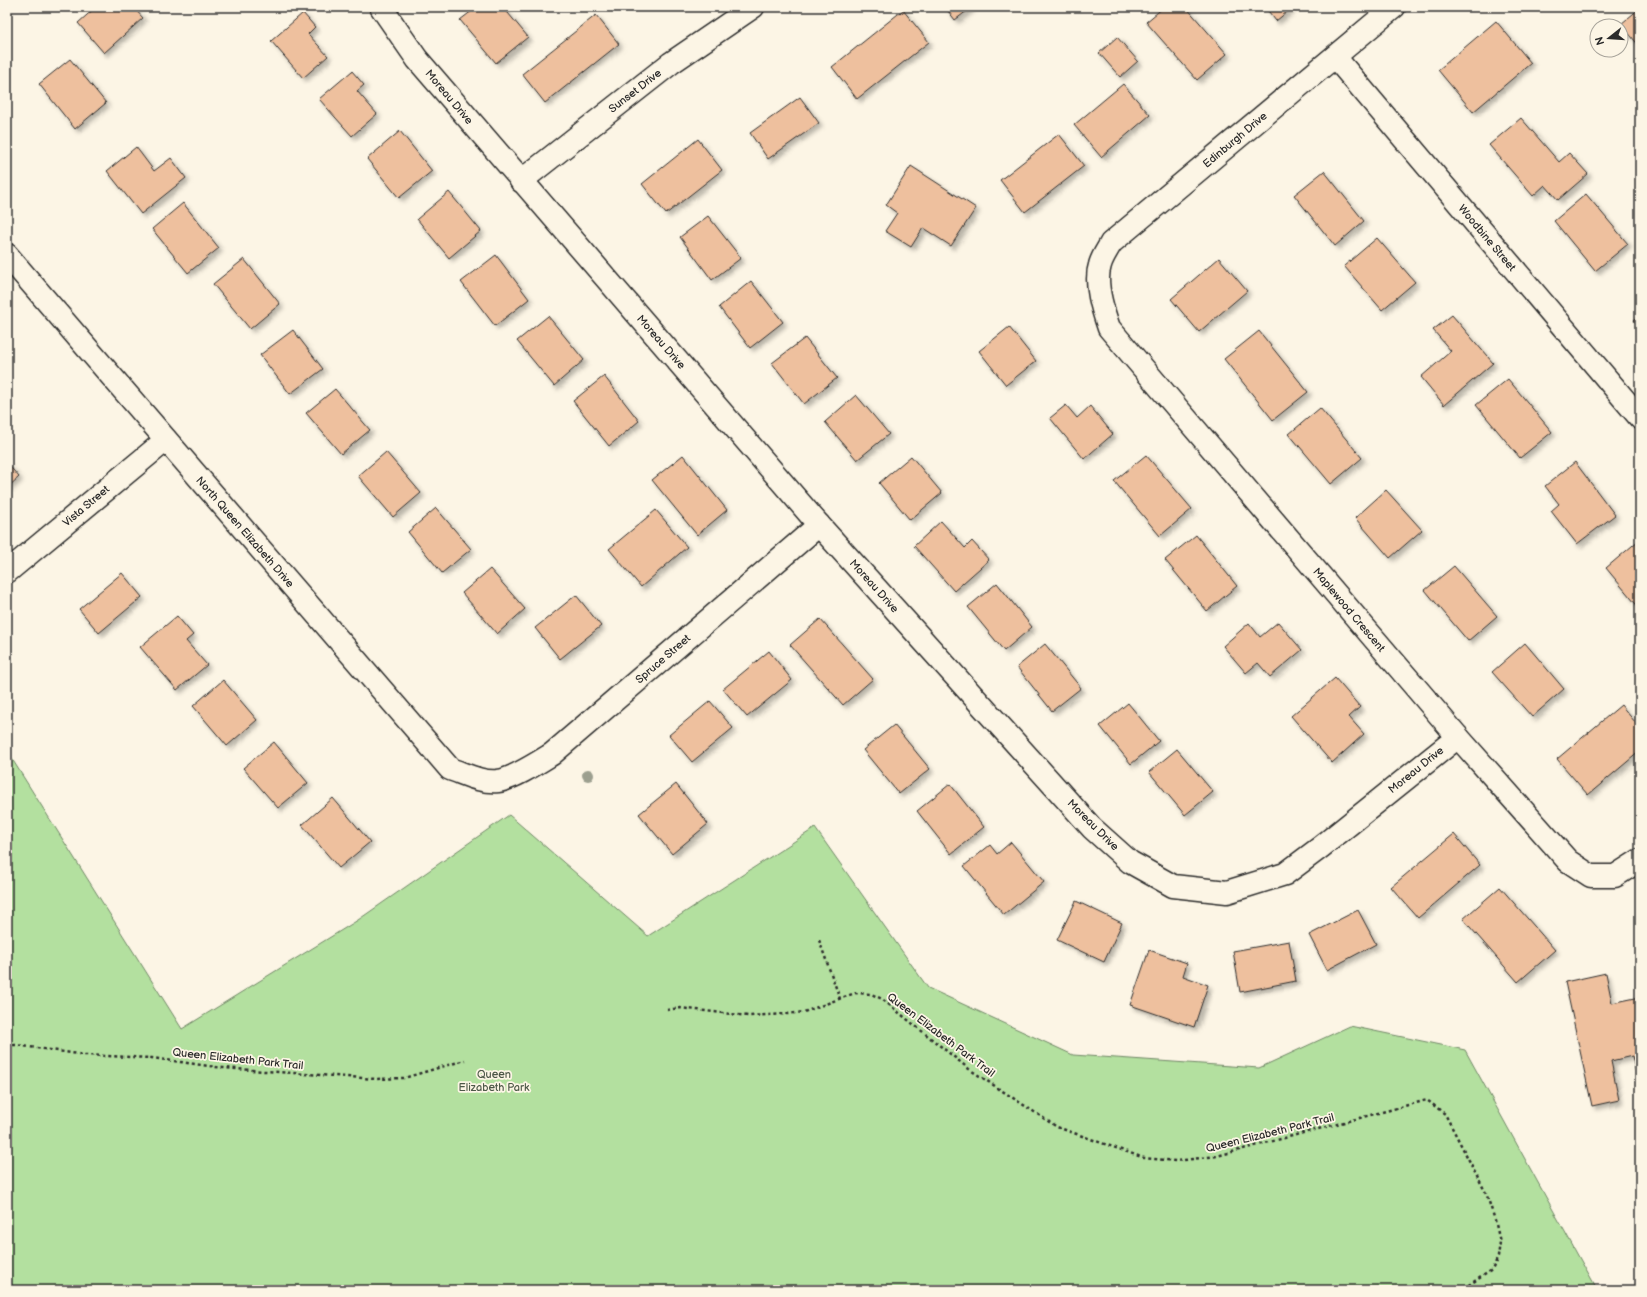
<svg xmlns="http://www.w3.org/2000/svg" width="1647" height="1297" font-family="'Balsamiq Sans',sans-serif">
<defs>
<filter id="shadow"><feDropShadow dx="3.5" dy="3.5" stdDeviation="2" flood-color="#0004"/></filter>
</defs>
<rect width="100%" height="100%" fill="#fcf5e5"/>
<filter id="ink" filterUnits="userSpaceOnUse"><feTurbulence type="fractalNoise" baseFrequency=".025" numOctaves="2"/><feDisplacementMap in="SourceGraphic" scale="8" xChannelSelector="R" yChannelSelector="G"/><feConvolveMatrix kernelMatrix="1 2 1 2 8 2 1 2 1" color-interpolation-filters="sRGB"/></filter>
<g filter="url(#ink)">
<!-- green -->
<path fill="#b3e09f" stroke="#6f8665" d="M 7,751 L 182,1029 L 358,920 L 509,815 L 648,936 L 815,828 L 928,988 L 1073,1055 L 1259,1068 L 1350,1026 L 1465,1050 L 1597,1290 L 7,1290 Z"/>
<!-- building -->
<g fill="#eec09e" stroke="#2b2b2b" filter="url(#shadow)">
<path d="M 96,7 L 133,7 L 143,18 L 104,53 L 78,23 Z"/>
<path d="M 477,7 L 503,7 L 528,37 L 496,63 L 460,20 Z"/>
<path d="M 945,7 L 972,7 L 955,20 Z"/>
<path d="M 1164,7 L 1186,7 L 1227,54 L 1197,80 L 1146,22 Z"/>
<path d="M 1265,7 L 1293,7 L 1276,21 Z"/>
<path d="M 1640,8 L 1640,47 L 1621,24 Z"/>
<path d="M 903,10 L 929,42 L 857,99 L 832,67 Z"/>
<path d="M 303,13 L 315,27 L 308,34 L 328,56 L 303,78 L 271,41 Z"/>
<path d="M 596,15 L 619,44 L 545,103 L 522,74 Z"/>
<path d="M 1496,21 L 1531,63 L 1473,112 L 1438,70 Z"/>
<path d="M 1117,37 L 1138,61 L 1120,77 L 1099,53 Z"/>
<path d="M 70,59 L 106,103 L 75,129 L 39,84 Z"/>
<path d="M 352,71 L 364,85 L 357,91 L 377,114 L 352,136 L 319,99 Z"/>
<path d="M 1123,84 L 1150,115 L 1101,157 L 1074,125 Z"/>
<path d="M 800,97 L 819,123 L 768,159 L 750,133 Z"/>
<path d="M 1521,118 L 1559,162 L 1569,153 L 1588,174 L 1558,200 L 1545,185 L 1533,196 L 1489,145 Z"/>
<path d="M 400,131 L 432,171 L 399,198 L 367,159 Z"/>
<path d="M 1059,134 L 1084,166 L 1025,212 L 1000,180 Z"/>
<path d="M 698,139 L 722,170 L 666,214 L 642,184 Z"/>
<path d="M 136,147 L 154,171 L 171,158 L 186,178 L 141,214 L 107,171 Z"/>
<path d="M 911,166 L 976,208 L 951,246 L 923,228 L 911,247 L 885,231 L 897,213 L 886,205 Z"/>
<path d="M 1324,171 L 1364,221 L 1335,246 L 1294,195 Z"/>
<path d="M 449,192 L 481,231 L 449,258 L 417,219 Z"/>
<path d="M 1586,194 L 1628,244 L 1595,271 L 1554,221 Z"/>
<path d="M 183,203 L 219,248 L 188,273 L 152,229 Z"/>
<path d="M 708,216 L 741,258 L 712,280 L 680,237 Z"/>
<path d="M 1377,238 L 1415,282 L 1382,310 L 1344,266 Z"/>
<path d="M 496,255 L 529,299 L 495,326 L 461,282 Z"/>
<path d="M 1219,258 L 1247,291 L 1199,332 L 1171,299 Z"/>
<path d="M 244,259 L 280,304 L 250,329 L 213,284 Z"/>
<path d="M 751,281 L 783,322 L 750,348 L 719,307 Z"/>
<path d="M 1452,315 L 1493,363 L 1444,405 L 1421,377 L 1451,351 L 1433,330 Z"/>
<path d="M 1640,315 L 1640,327 L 1634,320 Z"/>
<path d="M 548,316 L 584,360 L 554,386 L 517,341 Z"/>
<path d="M 1009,327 L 1036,361 L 1006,385 L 979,351 Z"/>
<path d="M 293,330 L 323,369 L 290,394 L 260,355 Z"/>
<path d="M 1259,331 L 1308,392 L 1273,420 L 1224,359 Z"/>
<path d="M 805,338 L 837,378 L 804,404 L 772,363 Z"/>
<path d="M 604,376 L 639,421 L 609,446 L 573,401 Z"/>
<path d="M 1508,379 L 1552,432 L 1520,458 L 1476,405 Z"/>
<path d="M 335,389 L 370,430 L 341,454 L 306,413 Z"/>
<path d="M 856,395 L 889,434 L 857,460 L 825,422 Z"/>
<path d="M 1066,405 L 1077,418 L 1090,406 L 1113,434 L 1084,459 L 1050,418 Z"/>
<path d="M 1320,408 L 1362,458 L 1331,484 L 1289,434 Z"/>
<path d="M 386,452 L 421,493 L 393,517 L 358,476 Z"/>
<path d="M 683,455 L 727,510 L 697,535 L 652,480 Z"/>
<path d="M 1146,455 L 1192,509 L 1160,536 L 1114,481 Z"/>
<path d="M 911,456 L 942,493 L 910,520 L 879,483 Z"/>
<path d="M 1575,462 L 1615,515 L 1577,544 L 1551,511 L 1559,504 L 1545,486 Z"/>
<path d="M 7,463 L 19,477 L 7,488 Z"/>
<path d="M 1386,490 L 1422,530 L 1390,558 L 1355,518 Z"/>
<path d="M 436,508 L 471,549 L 442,573 L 408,532 Z"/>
<path d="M 656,510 L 687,547 L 641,587 L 609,549 Z"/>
<path d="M 941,521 L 965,548 L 972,541 L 989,560 L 954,591 L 914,546 Z"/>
<path d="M 1196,535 L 1237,586 L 1207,611 L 1165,560 Z"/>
<path d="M 1639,540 L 1640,541 L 1640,609 L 1606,568 Z"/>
<path d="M 1454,566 L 1497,616 L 1468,641 L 1425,590 Z"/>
<path d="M 490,569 L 525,609 L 497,634 L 462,593 Z"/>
<path d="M 122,573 L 142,597 L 99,633 L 79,609 Z"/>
<path d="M 997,583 L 1032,627 L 1004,651 L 968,607 Z"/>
<path d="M 576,595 L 601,626 L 560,659 L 535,628 Z"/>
<path d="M 177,616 L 193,635 L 186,641 L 207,665 L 177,690 L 140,647 Z"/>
<path d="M 820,619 L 873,679 L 843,705 L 790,645 Z"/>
<path d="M 1278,622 L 1302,650 L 1270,677 L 1258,663 L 1246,673 L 1223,646 L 1249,623 L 1260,637 Z"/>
<path d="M 1525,643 L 1564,689 L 1532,717 L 1492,672 Z"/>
<path d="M 1045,644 L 1081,688 L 1052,711 L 1017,667 Z"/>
<path d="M 769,651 L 792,680 L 747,717 L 723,689 Z"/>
<path d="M 1335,678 L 1360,707 L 1349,717 L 1364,734 L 1332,763 L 1291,716 Z"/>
<path d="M 223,680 L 257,720 L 227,746 L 193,706 Z"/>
<path d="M 710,701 L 733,728 L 692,762 L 669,735 Z"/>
<path d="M 1128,703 L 1159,741 L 1131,764 L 1100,726 Z"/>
<path d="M 1621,705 L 1640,728 L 1640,751 L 1588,795 L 1557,759 Z"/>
<path d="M 894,725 L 930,769 L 899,794 L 863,750 Z"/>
<path d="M 274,742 L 308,783 L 278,808 L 243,768 Z"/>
<path d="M 1177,749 L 1213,792 L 1185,815 L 1149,772 Z"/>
<path d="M 676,784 L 708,824 L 672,854 L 639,814 Z"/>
<path d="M 950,784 L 984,827 L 951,854 L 917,811 Z"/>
<path d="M 333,798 L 370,842 L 339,868 L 302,825 Z"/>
<path d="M 1454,834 L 1480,865 L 1418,918 L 1391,887 Z"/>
<path d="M 1011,842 L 1044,882 L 1004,915 L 964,866 L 990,845 L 997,854 Z"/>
<path d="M 1500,887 L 1555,950 L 1518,982 L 1463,919 Z"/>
<path d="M 1076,901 L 1122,923 L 1104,962 L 1057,940 Z"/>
<path d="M 1358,910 L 1376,944 L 1327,970 L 1309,935 Z"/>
<path d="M 1289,941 L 1296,981 L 1240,992 L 1233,951 Z"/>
<path d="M 1149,950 L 1187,963 L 1183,976 L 1208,985 L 1194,1027 L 1130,1005 Z"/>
<path d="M 1606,973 L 1612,1003 L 1640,997 L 1640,1077 L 1637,1078 L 1632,1056 L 1611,1061 L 1619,1100 L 1592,1106 L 1565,982 Z"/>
</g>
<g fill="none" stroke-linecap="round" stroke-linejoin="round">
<!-- minor casing -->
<g stroke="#2b2b2b" stroke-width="25">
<g id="minor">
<path d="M 381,7 L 417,59 L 819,525 L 1092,828 L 1130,862 L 1173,886 L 1227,892 L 1285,874 L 1321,847 L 1458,737"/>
<path d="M 1394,7 L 1111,243 C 1108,249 1102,257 1100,265 C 1094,283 1103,311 1109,328 L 1458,737 L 1568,861 L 1591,876 L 1615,876 L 1640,860"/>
<path d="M 1335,57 L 1640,418"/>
<path d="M 521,181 L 671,63 L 753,7"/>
<path d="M 7,255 L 450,769 C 465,774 482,783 498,781 C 513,779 539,762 552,754 L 819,525"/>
<path d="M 7,572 L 166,440"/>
</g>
</g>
<!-- path -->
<g stroke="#2b2b2b" stroke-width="2.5" stroke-dasharray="3 3" stroke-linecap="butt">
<path d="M 819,940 L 840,999"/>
<path d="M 667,1010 L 680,1008 L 748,1016 L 787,1014 L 804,1012 L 855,993 L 871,994 L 882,999 L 969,1069 L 1057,1127 L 1144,1158 L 1176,1161 L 1217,1156 L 1427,1100 L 1445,1114 L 1486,1193 L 1495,1220 L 1500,1242 L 1498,1257 L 1492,1270 L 1461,1290"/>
<path d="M 7,1045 L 16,1045 L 85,1055 L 152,1058 L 223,1068 L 376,1079 L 404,1078 L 465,1060"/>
</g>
<!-- minor -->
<use href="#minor" stroke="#fcf5e5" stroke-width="22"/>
</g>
<!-- trees -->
<circle fill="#9c9f8f" cx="588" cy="775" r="6"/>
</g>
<g text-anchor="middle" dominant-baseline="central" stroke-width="3.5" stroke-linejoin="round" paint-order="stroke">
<!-- street labels -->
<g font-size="11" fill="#2b2b2b" stroke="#fcf5e5">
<text transform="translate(635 91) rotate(-38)">Sunset Drive</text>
<text transform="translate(449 97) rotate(50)">Moreau Drive</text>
<text transform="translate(1235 140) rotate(-40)">Edinburgh Drive</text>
<text transform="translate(1487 238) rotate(50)">Woodbine Street</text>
<text transform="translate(661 342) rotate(49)">Moreau Drive</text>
<text transform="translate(86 506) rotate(-40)">Vista Street</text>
<text transform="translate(245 532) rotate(49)">North Queen Elizabeth Drive</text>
<text transform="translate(874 586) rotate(48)">Moreau Drive</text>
<text transform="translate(1349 610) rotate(50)">Maplewood Crescent</text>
<text transform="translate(663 659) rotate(-41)">Spruce Street</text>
<text transform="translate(1416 770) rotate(-39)">Moreau Drive</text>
<text transform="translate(1093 825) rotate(45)">Moreau Drive</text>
<text transform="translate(941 1035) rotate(37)">Queen Elizabeth Park Trail</text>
<text transform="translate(238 1059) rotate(6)">Queen Elizabeth Park Trail</text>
<text transform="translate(1270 1133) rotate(-14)">Queen Elizabeth Park Trail</text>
</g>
<!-- park labels -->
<g font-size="11" fill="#4d5848" stroke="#fcf5e5">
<text x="494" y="1074">Queen<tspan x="494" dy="13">Elizabeth Park</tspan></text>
</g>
</g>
<!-- margin -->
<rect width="1647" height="1297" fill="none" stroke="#fcf5e5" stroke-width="24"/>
<rect x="12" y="12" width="1623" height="1273" fill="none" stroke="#2b2b2b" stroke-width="1.5" filter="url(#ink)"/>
<!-- north arrow -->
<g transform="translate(1609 38) rotate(253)"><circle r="19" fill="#fcf5e5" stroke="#a8a49b"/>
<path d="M0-3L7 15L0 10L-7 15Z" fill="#2b2b2b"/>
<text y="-6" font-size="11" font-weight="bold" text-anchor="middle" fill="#2b2b2b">N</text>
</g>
</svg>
